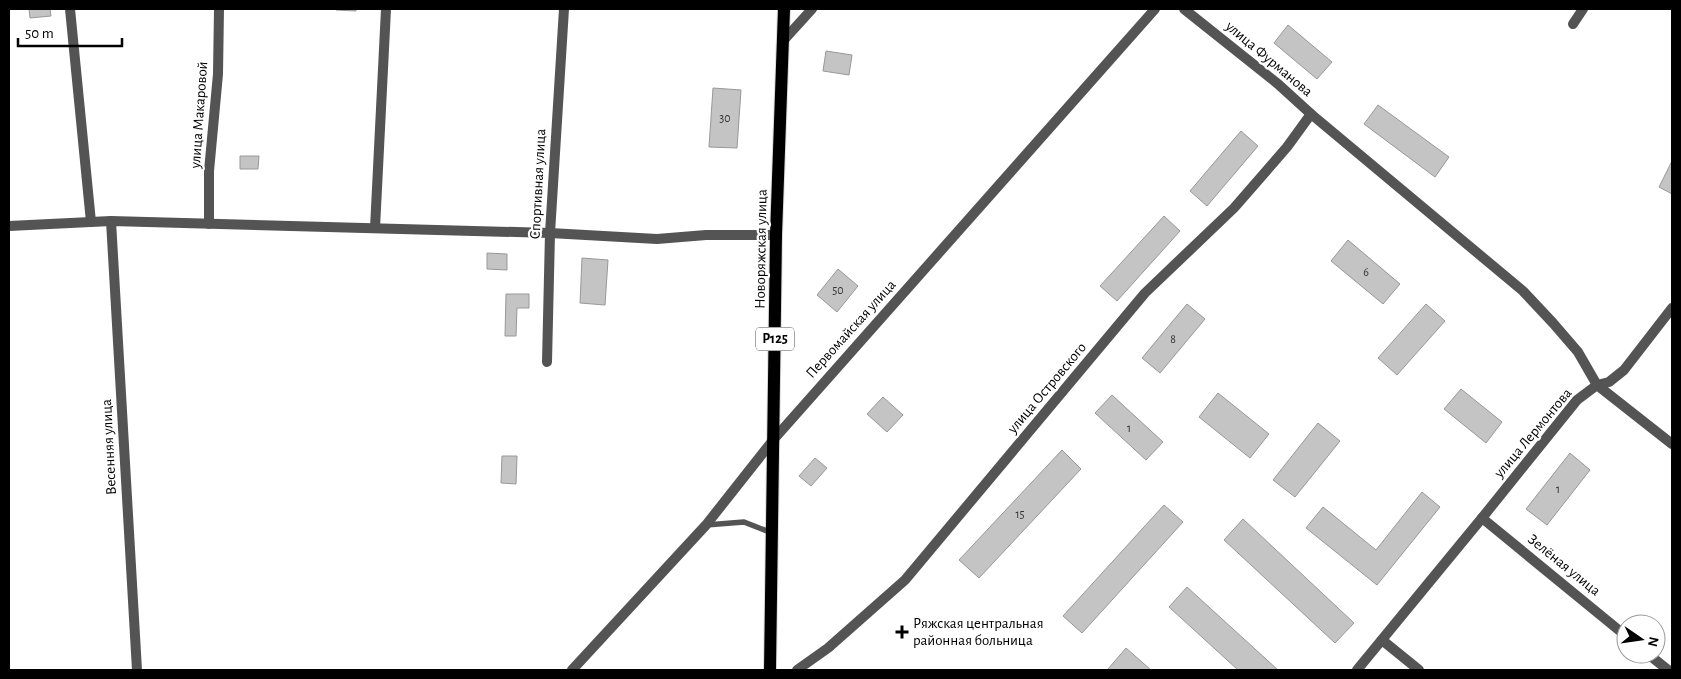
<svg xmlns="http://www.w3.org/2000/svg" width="1681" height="679" font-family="'Alegreya Sans',sans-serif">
<rect width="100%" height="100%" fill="#fff"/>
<!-- building -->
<g fill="#c4c4c4" stroke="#989898">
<path d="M 29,9 L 50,9 L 51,16 L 30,18 Z"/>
<path d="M 336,9 L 356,9 L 356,11 L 336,10 Z"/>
<path d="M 1288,25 L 1332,62 L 1317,79 L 1274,43 Z"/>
<path d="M 826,51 L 852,55 L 849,75 L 823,71 Z"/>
<path d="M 713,88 L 741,90 L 737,148 L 709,147 Z"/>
<path d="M 1378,105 L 1449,157 L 1435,177 L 1364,124 Z"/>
<path d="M 1241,131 L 1258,146 L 1207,206 L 1190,191 Z"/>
<path d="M 240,156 L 259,156 L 258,169 L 240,169 Z"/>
<path d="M 1672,161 L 1672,194 L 1659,187 Z"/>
<path d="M 1164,216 L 1180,231 L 1117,301 L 1100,286 Z"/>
<path d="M 1348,240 L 1400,284 L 1383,304 L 1331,261 Z"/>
<path d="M 487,253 L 507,254 L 507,270 L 487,269 Z"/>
<path d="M 582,258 L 608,260 L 605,305 L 580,303 Z"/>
<path d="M 838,269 L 858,286 L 837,312 L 817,295 Z"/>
<path d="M 506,294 L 529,294 L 529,308 L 517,308 L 516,336 L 505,336 Z"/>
<path d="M 1187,304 L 1205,319 L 1160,373 L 1142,358 Z"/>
<path d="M 1426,304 L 1445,321 L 1397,375 L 1378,358 Z"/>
<path d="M 1461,389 L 1502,422 L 1486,443 L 1444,409 Z"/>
<path d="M 1218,393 L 1269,434 L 1250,458 L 1199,417 Z"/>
<path d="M 1112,395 L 1163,442 L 1146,460 L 1095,413 Z"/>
<path d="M 883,397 L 903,415 L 887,432 L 867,414 Z"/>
<path d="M 1318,423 L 1340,441 L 1295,497 L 1273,480 Z"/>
<path d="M 1062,450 L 1081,469 L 979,578 L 959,560 Z"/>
<path d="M 1570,453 L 1590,470 L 1547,525 L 1526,509 Z"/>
<path d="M 502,456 L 517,456 L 516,484 L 501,483 Z"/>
<path d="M 815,458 L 827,468 L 811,486 L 799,476 Z"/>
<path d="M 1422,492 L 1440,507 L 1377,585 L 1306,528 L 1323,507 L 1376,550 Z"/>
<path d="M 1164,505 L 1183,522 L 1082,633 L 1063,616 Z"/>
<path d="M 1243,519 L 1354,623 L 1335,643 L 1224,540 Z"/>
<path d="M 1187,587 L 1278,670 L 1238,670 L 1169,607 Z"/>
<path d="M 1126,648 L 1151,670 L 1110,670 L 1108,669 Z"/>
</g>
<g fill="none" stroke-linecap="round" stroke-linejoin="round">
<!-- primary casing -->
<g stroke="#dbdbdb" stroke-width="14">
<path id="primary" d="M 770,670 L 776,235 L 784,9"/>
</g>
<!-- service -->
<path stroke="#545454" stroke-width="5.5" d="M 706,525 L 744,522 L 772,533"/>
<!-- minor -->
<g stroke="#545454" stroke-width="10">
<path d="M 70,9 L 91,222"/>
<path d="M 1184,9 L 1278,84 L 1311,114 L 1523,291 L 1553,323 L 1578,352 L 1597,385 L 1577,400 L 1482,518 L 1357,670"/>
<path d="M 1573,24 L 1583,9"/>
<path d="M 783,41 L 812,9"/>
<path d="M 111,221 L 137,670"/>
<path d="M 209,224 L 209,171 L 218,74 L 219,9"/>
<path d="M 9,226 L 111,221 L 550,233 L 657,239 L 706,235 L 776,235"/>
<path d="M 375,228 L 386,9"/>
<path d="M 547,362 L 550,233 L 564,9"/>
<path d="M 1597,385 L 1609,382 L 1624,370 L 1672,308"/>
<path d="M 1597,385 L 1672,444"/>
<path d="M 1482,518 L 1626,636"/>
<path d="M 1382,640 L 1419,670"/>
<path d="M 1648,654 L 1668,670"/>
<path d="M 572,670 L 706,525 L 774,439 L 1155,9"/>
<path d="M 797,670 L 828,648 L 905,580 L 1145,293 L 1234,208 L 1287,147 L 1311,114"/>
</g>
<!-- primary -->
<use href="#primary" stroke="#000" stroke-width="12"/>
</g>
<!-- markers -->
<path fill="#000" stroke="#fff" stroke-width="2" d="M899.5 624.5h5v5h5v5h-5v5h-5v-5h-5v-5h5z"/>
<g text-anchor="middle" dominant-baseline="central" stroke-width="4.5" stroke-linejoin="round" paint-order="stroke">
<!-- number labels -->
<g font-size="12" fill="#313131">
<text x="725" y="118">30</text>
<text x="1366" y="272">6</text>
<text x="838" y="290">50</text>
<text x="1173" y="339">8</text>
<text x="1129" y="428">1</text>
<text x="1558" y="489">1</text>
<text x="1020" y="514">15</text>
</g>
<!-- shield labels -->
<rect fill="#fff" stroke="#4c4c4c" stroke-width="1" x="756" y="327.5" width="38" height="23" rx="4"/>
<g font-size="14" font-weight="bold" fill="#000">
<text x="775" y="339">Р125</text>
</g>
<!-- street labels -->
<g font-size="15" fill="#000" stroke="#fff">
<text transform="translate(1269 59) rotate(40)">улица Фурманова</text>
<text transform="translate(199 115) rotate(-86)">улица Макаровой</text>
<text transform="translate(538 184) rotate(-87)">Спортивная улица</text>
<text transform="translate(761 249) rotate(-89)">Новоряжская улица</text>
<text transform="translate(851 329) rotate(-48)">Первомайская улица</text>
<text transform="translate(1047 388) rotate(-50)">улица Островского</text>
<text transform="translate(1533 433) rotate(-50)">улица Лермонтова</text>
<text transform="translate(109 447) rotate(-93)">Весенняя улица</text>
<text transform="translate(1564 565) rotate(39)">Зелёная улица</text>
</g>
<!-- poi labels -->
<g font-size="15" fill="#000" stroke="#fff" text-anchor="start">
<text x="913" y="623">Ряжская центральная<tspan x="913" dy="17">районная больница</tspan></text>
</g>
</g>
<!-- border -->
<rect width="1681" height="679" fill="none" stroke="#000000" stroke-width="20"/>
<!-- north arrow -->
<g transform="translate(1641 639) rotate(103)"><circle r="24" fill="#ffffff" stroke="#999999"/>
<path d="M0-4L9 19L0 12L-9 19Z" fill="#000000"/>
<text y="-8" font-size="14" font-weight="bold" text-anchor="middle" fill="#000000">N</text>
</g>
<!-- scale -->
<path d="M18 38v8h104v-8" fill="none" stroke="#000000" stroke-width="2.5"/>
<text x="25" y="38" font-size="15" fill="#000000" stroke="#ffffff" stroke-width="4" paint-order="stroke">50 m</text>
</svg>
